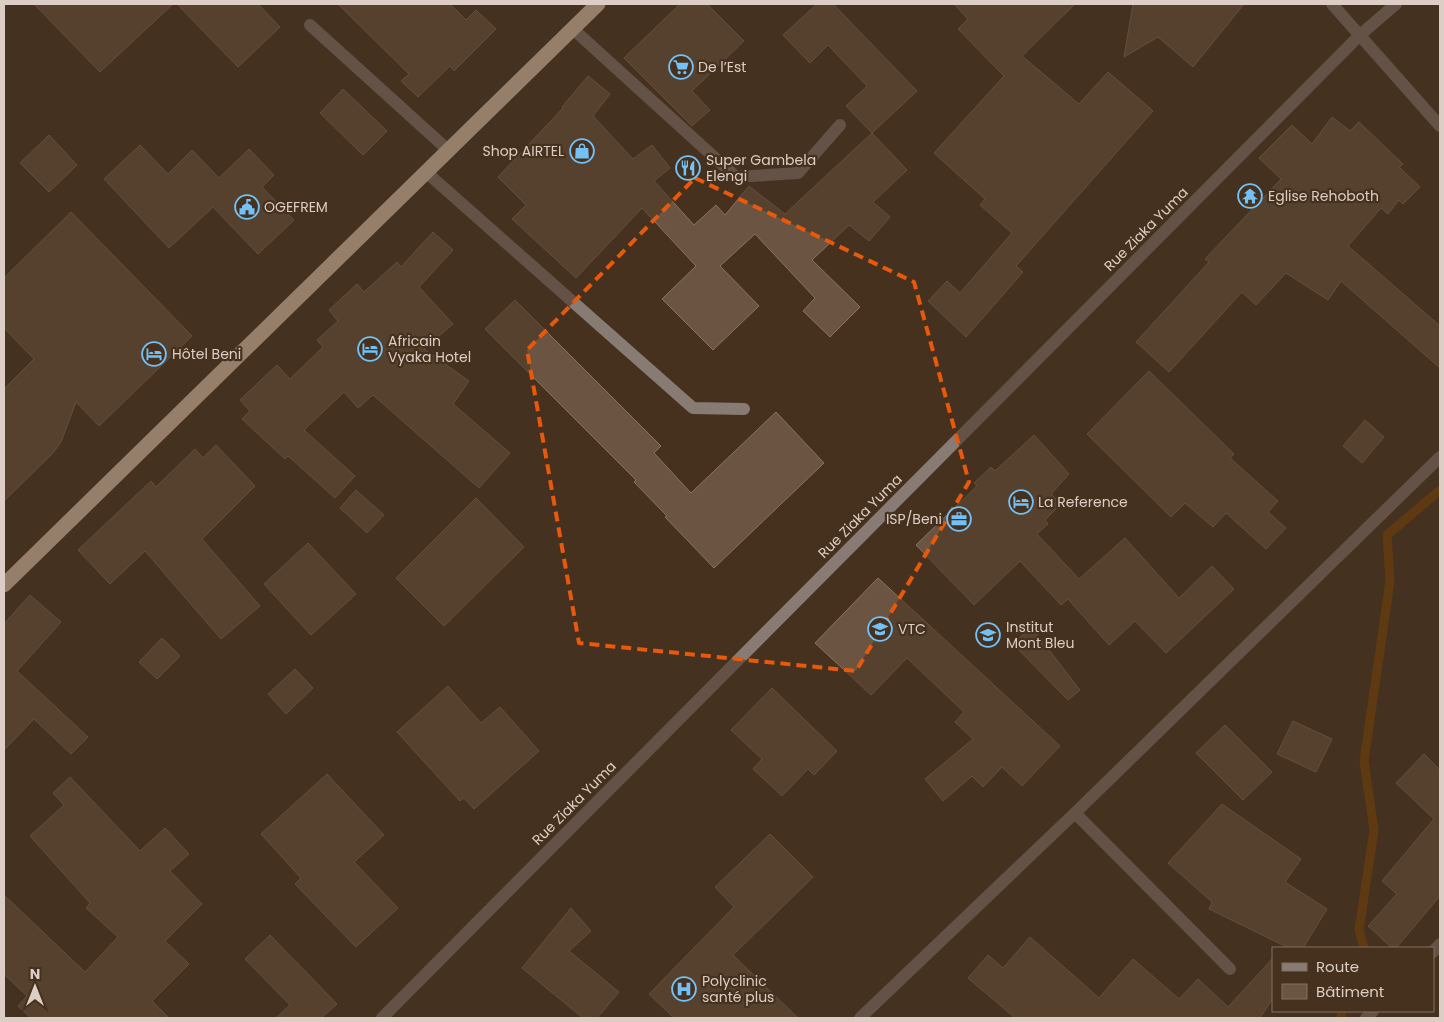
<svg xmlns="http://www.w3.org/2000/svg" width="1444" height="1022" font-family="Poppins,sans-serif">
<rect width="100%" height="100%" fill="#46311f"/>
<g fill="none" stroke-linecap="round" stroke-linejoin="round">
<!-- stream -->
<g stroke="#7d4403" stroke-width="9">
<path d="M 1364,948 L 1359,930 L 1374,830 L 1364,761 L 1390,581 L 1387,535 L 1440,490"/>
<path d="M 1341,1018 L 1342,1011"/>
</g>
</g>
<!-- building -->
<g fill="#6c5442" stroke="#8b725f">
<path d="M 34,4 L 173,4 L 100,72 Z"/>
<path d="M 177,4 L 258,4 L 280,27 L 238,67 Z"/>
<path d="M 338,4 L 450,4 L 466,20 L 476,10 L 496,29 L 454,71 L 450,66 L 418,97 L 401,81 L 409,74 Z"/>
<path d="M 680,4 L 707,4 L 744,41 L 692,91 L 710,110 L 692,126 L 624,58 Z"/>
<path d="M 817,4 L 833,4 L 917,91 L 872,133 L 846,106 L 867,86 L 828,45 L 810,63 L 783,35 Z"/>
<path d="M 954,4 L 1075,4 L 1022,56 L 1079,104 L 1108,72 L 1153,111 L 1016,266 L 1023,272 L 966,337 L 928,301 L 947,281 L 960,293 L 1012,233 L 980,205 L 985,199 L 934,153 L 1004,76 L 958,29 L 968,19 Z"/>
<path d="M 1133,4 L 1244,4 L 1193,67 L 1158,37 L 1124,57 Z"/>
<path d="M 588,76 L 610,94 L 593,116 L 633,159 L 652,145 L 670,168 L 654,181 L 694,225 L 716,205 L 725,215 L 749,186 L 785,214 L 872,133 L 907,170 L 873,202 L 890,217 L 869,241 L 849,225 L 812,260 L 860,307 L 830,337 L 803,311 L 815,298 L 755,234 L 720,266 L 759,306 L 713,350 L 662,299 L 696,266 L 642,208 L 576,278 L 512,219 L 526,205 L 498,177 L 563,108 L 562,107 Z"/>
<path d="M 343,89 L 387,131 L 363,155 L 320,113 Z"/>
<path d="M 1332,117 L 1350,131 L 1359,122 L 1403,164 L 1399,167 L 1420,187 L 1403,204 L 1399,200 L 1388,214 L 1381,208 L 1348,246 L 1440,326 L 1440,368 L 1341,281 L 1328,300 L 1286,273 L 1256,305 L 1242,292 L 1169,372 L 1136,342 L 1209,262 L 1205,259 L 1281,179 L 1259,158 L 1292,125 L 1312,144 Z"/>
<path d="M 49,135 L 77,165 L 49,192 L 20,163 Z"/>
<path d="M 140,145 L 168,174 L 192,150 L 219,178 L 249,149 L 274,175 L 262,187 L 294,220 L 258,254 L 213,207 L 169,248 L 104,179 Z"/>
<path d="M 71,212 L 192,336 L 99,426 L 76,402 L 61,442 L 53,453 L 4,501 L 4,389 L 34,359 L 4,328 L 4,278 Z"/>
<path d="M 433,232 L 453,250 L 419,287 L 453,324 L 424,349 L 469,381 L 453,404 L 510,453 L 479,488 L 373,395 L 358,408 L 344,392 L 304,430 L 355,476 L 335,498 L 288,456 L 285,459 L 242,419 L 250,411 L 240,400 L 277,365 L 290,379 L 323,347 L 317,340 L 338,321 L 329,310 L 357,284 L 364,292 L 397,262 L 401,267 Z"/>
<path d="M 515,300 L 661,446 L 654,453 L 691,493 L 776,412 L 824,463 L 714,568 L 665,517 L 667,516 L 634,482 L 636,480 L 485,329 Z"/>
<path d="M 1149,371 L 1234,454 L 1230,458 L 1278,501 L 1268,512 L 1286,528 L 1266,549 L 1226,513 L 1213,527 L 1185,503 L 1171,517 L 1087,434 Z"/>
<path d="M 1365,420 L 1384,437 L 1362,463 L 1343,446 Z"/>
<path d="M 1034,435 L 1069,474 L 1051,494 L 1061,504 L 1045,520 L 1048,524 L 1037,534 L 1079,579 L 1125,538 L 1179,598 L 1212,566 L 1234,589 L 1166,653 L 1135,621 L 1109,645 L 1068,599 L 1061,605 L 1020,561 L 974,605 L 916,545 L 977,486 L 974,483 L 991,467 L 995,471 Z"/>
<path d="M 216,445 L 255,486 L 202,539 L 260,606 L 221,639 L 145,551 L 110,584 L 78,550 L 151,481 L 156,487 L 195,449 L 203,458 Z"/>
<path d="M 356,490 L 384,515 L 367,533 L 340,508 Z"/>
<path d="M 476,498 L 524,547 L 444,626 L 396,578 Z"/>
<path d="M 308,543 L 356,594 L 311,635 L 264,584 Z"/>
<path d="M 878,578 L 1060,746 L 1022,786 L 1002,767 L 983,787 L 972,776 L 943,801 L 925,779 L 973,739 L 955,722 L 964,712 L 907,658 L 871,695 L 815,643 Z"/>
<path d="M 30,595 L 61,622 L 17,671 L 88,737 L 71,754 L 34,719 L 4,750 L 4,624 Z"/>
<path d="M 1032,628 L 1080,690 L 1068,700 L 1012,643 Z"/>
<path d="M 162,638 L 180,656 L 157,679 L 139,662 Z"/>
<path d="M 295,669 L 313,688 L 286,714 L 268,694 Z"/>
<path d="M 448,686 L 481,723 L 500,707 L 539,751 L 474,809 L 464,798 L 460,801 L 397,732 Z"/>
<path d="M 772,688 L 837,751 L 814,775 L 808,769 L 782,796 L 753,769 L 762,759 L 731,730 Z"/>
<path d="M 1293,721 L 1332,739 L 1316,772 L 1277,754 Z"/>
<path d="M 1225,725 L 1272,772 L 1243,800 L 1196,753 Z"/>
<path d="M 1424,754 L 1440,770 L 1440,896 L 1396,948 L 1392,948 L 1368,926 L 1397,894 L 1382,881 L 1434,819 L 1396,783 Z"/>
<path d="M 327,774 L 384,835 L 354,862 L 398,908 L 356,947 L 295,884 L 301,878 L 261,834 Z"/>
<path d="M 70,777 L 140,851 L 165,828 L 189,854 L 170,871 L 202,904 L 165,941 L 189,964 L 152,1001 L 169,1018 L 31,1018 L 18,1006 L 27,996 L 4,974 L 4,895 L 85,972 L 118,937 L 86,908 L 90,903 L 30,836 L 64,805 L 53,793 Z"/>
<path d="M 1222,804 L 1301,859 L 1285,882 L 1327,909 L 1303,948 L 1289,948 L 1209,909 L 1212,902 L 1168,863 Z"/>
<path d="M 770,834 L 813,877 L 733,955 L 798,1018 L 674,1018 L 649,994 L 734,907 L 715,887 Z"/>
<path d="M 571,908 L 591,931 L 569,951 L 619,992 L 597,1018 L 583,1018 L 522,968 Z"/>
<path d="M 270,935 L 337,1004 L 321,1018 L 276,1018 L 290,1005 L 245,959 Z"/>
<path d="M 1030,937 L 1099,998 L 1133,959 L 1179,999 L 1198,979 L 1228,1007 L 1273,958 L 1273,998 L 1260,1018 L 1015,1018 L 968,978 L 988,955 L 1003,968 Z"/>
</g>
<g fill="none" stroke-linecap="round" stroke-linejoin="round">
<!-- minor -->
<g stroke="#877b73" stroke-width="12">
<path d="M 1332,4 L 1440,126"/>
<path d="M 310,25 L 448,150"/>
<path d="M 573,29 L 736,177 L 798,173 L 840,125"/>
<path d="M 426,172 L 693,408 L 744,409"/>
<path d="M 1075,813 L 1230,969"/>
<path d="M 1433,952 L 1440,944"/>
<path d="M 382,1018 L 1360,35 L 1396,4"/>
<path d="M 860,1018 L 1075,813 L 1440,457"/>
<path d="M 1366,1018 L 1373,1011"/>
</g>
<!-- highway -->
<path stroke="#f7dbc6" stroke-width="15" d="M 4,585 L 598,4"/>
</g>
<!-- marked area -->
<path d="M0 0H1444V1022H0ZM 695,178 L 914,282 L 969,482 L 856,671 L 579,643 L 527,350 Z" fill="#46311f" fill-opacity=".55" fill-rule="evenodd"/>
<path fill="none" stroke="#e8590c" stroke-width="4" stroke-dasharray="10 6" stroke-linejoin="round" d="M 695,178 L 914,282 L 969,482 L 856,671 L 579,643 L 527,350 Z"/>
<!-- icons -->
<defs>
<g id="supermarket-ring" transform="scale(1.25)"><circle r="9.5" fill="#46311f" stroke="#73c1f6" stroke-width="1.5"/><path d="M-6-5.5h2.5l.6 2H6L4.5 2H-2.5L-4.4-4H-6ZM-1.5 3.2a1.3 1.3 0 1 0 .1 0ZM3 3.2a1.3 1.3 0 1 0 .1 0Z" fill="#73c1f6"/></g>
<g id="shop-ring" transform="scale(1.25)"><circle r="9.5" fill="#46311f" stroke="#73c1f6" stroke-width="1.5"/><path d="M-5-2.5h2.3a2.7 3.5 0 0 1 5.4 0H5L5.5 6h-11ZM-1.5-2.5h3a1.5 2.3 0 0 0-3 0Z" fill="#73c1f6"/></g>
<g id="restaurant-ring" transform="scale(1.25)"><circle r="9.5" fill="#46311f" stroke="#73c1f6" stroke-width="1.5"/><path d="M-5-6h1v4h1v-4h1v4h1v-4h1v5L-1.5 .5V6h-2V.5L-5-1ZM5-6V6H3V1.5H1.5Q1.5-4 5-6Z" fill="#73c1f6"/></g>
<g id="temple-ring" transform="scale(1.25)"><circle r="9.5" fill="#46311f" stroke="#73c1f6" stroke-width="1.5"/><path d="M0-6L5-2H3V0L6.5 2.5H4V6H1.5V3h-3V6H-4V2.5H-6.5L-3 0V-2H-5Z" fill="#73c1f6"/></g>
<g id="civic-ring" transform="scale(1.25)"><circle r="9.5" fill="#46311f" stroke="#73c1f6" stroke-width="1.5"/><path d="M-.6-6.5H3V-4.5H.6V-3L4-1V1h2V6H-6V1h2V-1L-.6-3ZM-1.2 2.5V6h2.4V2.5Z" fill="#73c1f6"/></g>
<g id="hotel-ring" transform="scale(1.25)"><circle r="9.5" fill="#46311f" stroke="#73c1f6" stroke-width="1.5"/><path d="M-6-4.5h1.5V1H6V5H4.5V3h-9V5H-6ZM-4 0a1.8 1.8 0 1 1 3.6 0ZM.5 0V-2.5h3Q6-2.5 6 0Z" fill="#73c1f6"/></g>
<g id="office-ring" transform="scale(1.25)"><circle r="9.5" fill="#46311f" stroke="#73c1f6" stroke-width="1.5"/><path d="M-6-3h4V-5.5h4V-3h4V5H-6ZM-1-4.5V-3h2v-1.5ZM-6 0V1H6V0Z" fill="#73c1f6"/></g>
<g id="school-ring" transform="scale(1.25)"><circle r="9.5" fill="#46311f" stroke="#73c1f6" stroke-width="1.5"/><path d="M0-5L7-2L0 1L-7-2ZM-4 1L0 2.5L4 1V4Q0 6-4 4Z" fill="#73c1f6"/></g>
<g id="hospital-ring" transform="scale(1.25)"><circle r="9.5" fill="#46311f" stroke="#73c1f6" stroke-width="1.5"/><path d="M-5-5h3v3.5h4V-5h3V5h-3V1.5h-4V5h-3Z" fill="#73c1f6"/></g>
</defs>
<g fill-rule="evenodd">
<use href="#supermarket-ring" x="681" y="67"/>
<use href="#shop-ring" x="582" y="151"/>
<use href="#restaurant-ring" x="688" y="168"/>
<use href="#temple-ring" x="1250" y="196"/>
<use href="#civic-ring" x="247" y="207"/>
<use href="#hotel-ring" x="370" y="349"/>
<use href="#hotel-ring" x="154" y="354"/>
<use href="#hotel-ring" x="1021" y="502"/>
<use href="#office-ring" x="959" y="519"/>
<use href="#school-ring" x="880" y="629"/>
<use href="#school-ring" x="988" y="635"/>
<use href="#hospital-ring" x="684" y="989"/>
</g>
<g text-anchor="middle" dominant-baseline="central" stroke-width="4.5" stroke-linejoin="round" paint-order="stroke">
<!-- poi labels -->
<g font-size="14" fill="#dccec4" stroke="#46311f" text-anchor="start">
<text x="698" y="67">De l’Est</text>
<text x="564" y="151" text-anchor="end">Shop AIRTEL</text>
<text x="706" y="160">Super Gambela<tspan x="706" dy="16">Elengi</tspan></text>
<text x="1268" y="196">Eglise Rehoboth</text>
<text x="264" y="207">OGEFREM</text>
<text x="388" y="341">Africain<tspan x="388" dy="16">Vyaka Hotel</tspan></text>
<text x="172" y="354">Hôtel Beni</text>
<text x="1038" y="502">La Reference</text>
<text x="942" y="519" text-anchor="end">ISP/Beni</text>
<text x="1006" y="627">Institut<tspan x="1006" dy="16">Mont Bleu</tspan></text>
<text x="898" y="629">VTC</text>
<text x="702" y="981">Polyclinic<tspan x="702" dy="16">santé plus</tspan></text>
</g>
<!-- street labels -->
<g font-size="14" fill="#dccec4" stroke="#46311f">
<text transform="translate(1146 229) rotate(-45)">Rue Ziaka Yuma</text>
<text transform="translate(860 516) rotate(-45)">Rue Ziaka Yuma</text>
<text transform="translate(574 803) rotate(-45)">Rue Ziaka Yuma</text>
</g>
</g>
<!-- border -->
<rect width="1444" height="1022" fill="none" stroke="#dccec4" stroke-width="10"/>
<!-- legend -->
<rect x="1272" y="947" width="162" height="65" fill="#46311f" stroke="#827061"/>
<rect x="1282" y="963" width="25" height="8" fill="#877b73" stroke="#827061"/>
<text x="1316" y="972" font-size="15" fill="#dccec4">Route</text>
<rect x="1282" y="984" width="25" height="15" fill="#6c5442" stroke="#827061"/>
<text x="1316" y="997" font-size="15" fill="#dccec4">Bâtiment</text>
<!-- north arrow -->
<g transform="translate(35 987)" stroke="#46311f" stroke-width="4" paint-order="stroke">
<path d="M0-4L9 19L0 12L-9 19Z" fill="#dccec4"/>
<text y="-8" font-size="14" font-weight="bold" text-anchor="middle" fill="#dccec4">N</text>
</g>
</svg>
